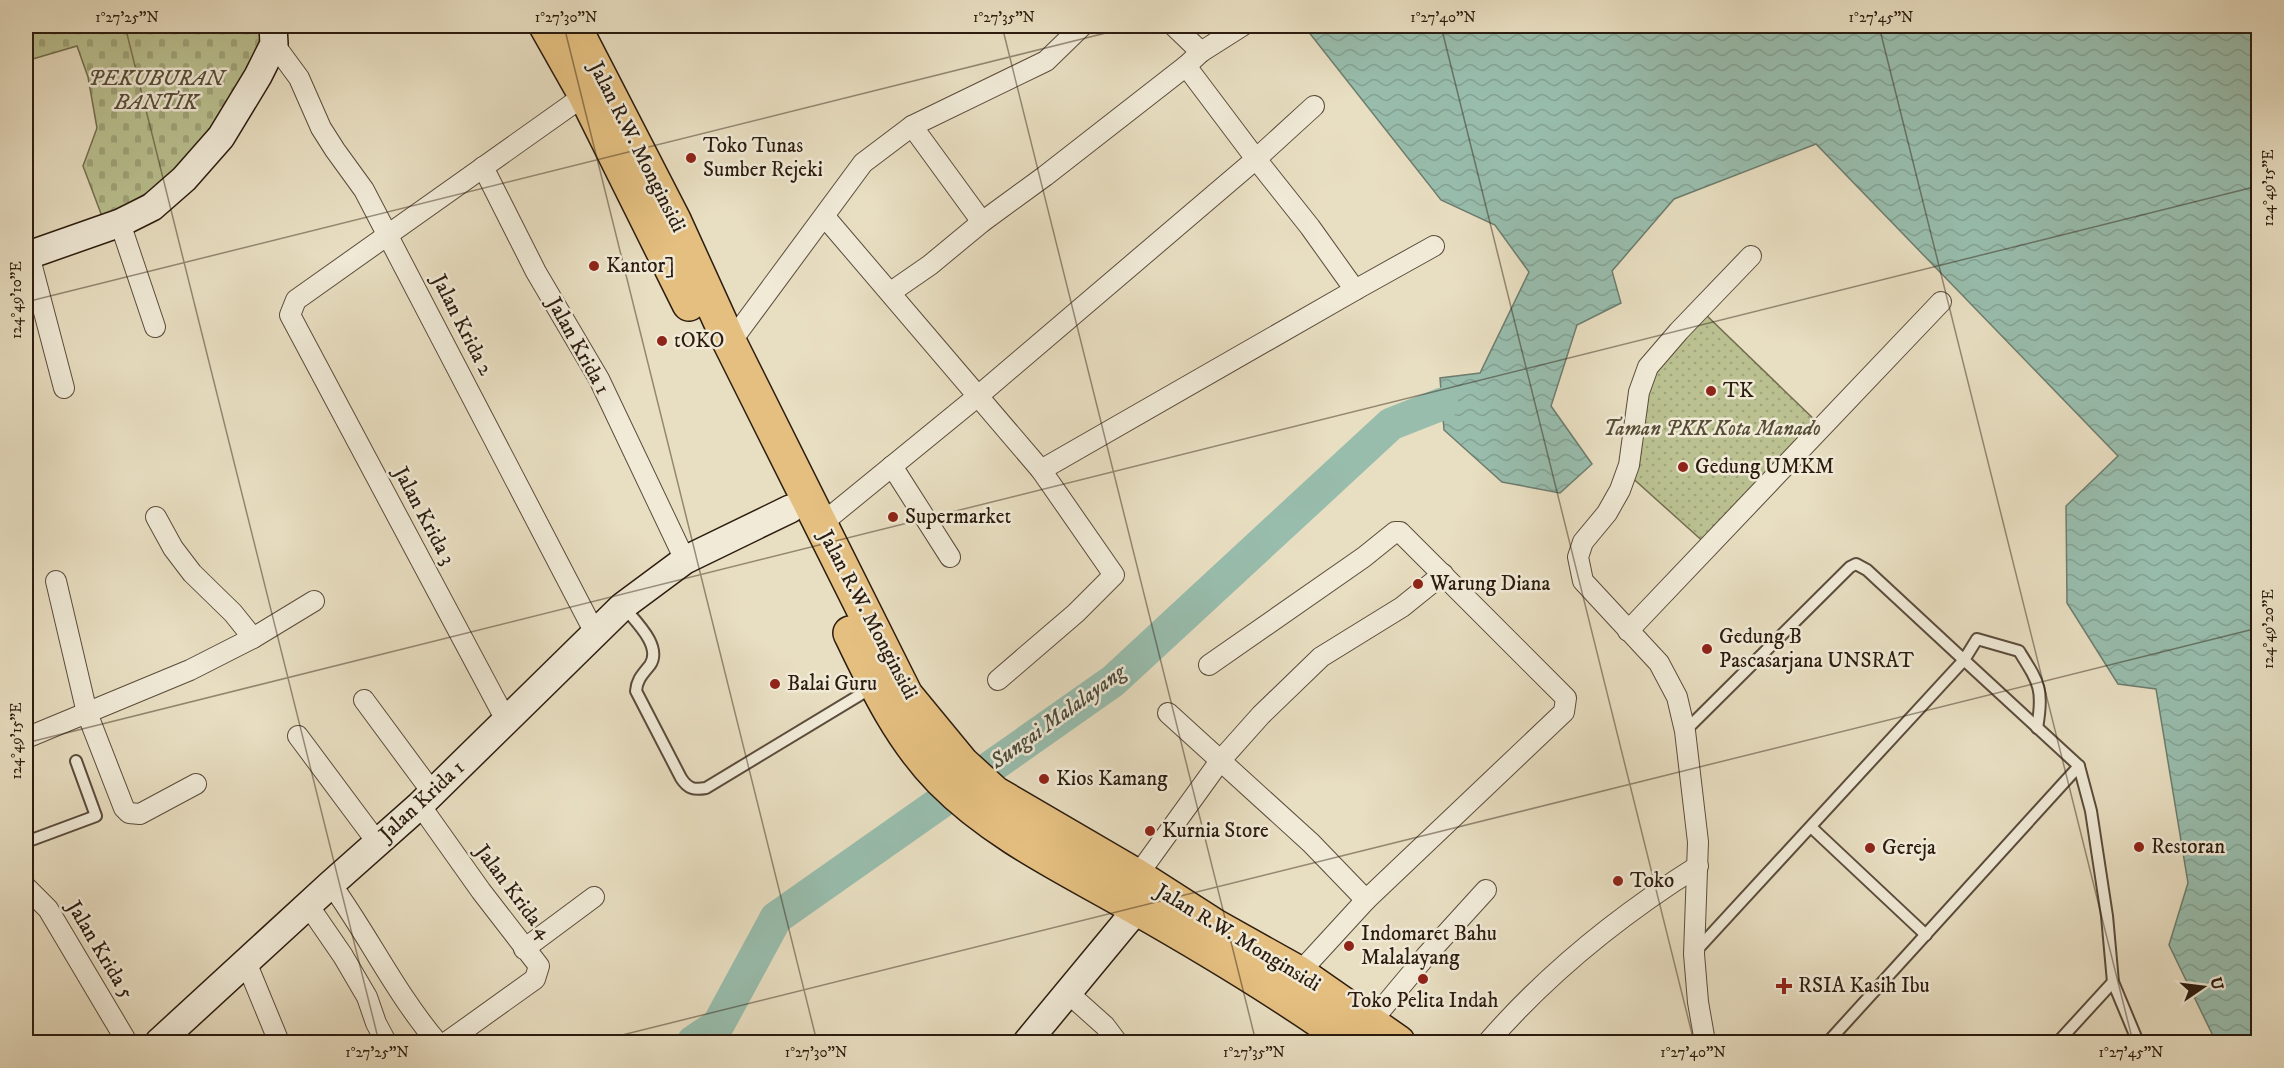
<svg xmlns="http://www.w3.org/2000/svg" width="2284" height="1068" font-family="'IM FELL DW Pica',serif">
<defs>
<pattern id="cemetery-stones" width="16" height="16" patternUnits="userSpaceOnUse" patternTransform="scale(1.5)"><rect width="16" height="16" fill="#bac090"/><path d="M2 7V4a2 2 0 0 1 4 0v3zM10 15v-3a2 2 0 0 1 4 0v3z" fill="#a0a47b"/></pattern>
<pattern id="park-dots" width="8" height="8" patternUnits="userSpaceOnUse" patternTransform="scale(1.5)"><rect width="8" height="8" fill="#bac090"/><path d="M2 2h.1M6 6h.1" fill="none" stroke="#a0a47b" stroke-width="1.8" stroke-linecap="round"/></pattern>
<pattern id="water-waves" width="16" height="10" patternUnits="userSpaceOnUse" patternTransform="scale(1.5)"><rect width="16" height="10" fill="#98bdad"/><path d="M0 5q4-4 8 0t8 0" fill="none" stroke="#83a294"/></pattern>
</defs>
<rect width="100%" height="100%" fill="#e8dec1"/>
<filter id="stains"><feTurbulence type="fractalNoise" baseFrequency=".00333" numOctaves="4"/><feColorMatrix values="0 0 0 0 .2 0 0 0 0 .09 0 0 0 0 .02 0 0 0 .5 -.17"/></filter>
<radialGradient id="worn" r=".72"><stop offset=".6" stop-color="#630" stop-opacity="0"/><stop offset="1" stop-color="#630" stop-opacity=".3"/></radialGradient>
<!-- cemetery -->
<path fill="url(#cemetery-stones)" stroke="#736e50" stroke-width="1.5" d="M 26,26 L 265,26 L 269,40 L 246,82 L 169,180 L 103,219 L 83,166 L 97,128 L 88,77 L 77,46 L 26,61 Z"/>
<!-- park -->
<path fill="url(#park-dots)" stroke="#736e50" stroke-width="1.5" d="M 1702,311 L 1820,425 L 1707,545 L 1628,474 L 1650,369 Z"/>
<!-- water -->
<path fill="url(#water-waves)" stroke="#6d7d6e" stroke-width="1.5" d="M 1304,26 L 2258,26 L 2258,1042 L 2216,1042 L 2169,945 L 2188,883 L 2156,689 L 2118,684 L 2067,603 L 2066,506 L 2118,456 L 1816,144 L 1674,199 L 1612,271 L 1621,303 L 1577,325 L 1551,406 L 1592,464 L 1560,493 L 1502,482 L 1444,430 L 1440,378 L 1480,373 L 1529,272 L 1495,225 L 1441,200 Z"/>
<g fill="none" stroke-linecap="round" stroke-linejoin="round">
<!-- river -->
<path stroke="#98bdad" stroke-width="33" d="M 693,1042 L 718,1025 L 776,918 L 1113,681 L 1391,424 L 1442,404"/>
<!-- lane casing -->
<g stroke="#5b4c3c" stroke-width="14">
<g id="lane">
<path d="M 623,606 C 634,620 663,646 650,665 C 643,674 637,679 636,691 L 681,778 C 688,789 694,790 706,788 L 873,687"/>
<path d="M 1685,731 L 1850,567 L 1856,564 L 1867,570 L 1964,660 L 1977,639 L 2019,651 C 2039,683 2044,689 2037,728"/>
<path d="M 1811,827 L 1926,935"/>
<path d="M 26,842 L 96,816 L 76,761"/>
<path d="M 1694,953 L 1964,660 L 2079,766"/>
<path d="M 1828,1042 L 2079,766 L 2091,811 L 2107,916 L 2113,982 L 2138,1042"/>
<path d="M 2058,1042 L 2113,982"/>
</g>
</g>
<!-- street casing -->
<g stroke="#5b4c3c" stroke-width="22">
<g id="street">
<path d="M 1174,26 L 1201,52"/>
<path d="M 274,44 L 299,78 L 321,128 L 335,150 L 364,190 L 596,635"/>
<path d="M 1186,66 L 1201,52 L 1242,26"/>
<path d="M 912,126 L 982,222"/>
<path d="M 483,167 L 536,272 L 599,379 L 685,560"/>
<path d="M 825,217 L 1041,470 L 1114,575 L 1076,613 L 998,680"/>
<path d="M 120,223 L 155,327"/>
<path d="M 29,255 L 64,388"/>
<path d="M 1355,290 L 1434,246"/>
<path d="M 730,343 L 863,163 L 912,126 L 1046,61 L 1082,26"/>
<path d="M 892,466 L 950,557"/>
<path d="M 1041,470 L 1355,290 L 1310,227 L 1256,159 L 1314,106"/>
<path d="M 156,517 L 173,548 L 192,573 L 233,613 L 253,638"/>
<path d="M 820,525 L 978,396 L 1256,159 L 1186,66 L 1045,176 L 982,222 L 930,265 L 891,292"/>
<path d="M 56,581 L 87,713 L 124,808 L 129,813 L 140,814 L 196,784"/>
<path d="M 1628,631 L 1941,302"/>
<path d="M 1209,665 L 1364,557 L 1395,532 L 1400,532 L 1566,698 L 1564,712 L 1366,900 L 1299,973"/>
<path d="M 364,700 L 432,792"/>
<path d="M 1168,713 L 1311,843 L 1366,900"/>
<path d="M 507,722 L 290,315 L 296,300 L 585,95"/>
<path d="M 298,736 L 377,842"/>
<path d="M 26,738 L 190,670 L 253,638 L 314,601"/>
<path d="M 420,805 L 481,891 L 539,966 L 535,979 L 447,1042"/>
<path d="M 1137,876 L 1220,761 L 1261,715 L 1321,657 L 1402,607 L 1443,574"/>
<path d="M 331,884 C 368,935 396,994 437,1042"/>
<path d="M 26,887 L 48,909 L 127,1042"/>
<path d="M 308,905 L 343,956 L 367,997 L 376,1023 L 386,1042"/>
<path d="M 524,949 L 594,897"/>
<path d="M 246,962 L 279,1042"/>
<path d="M 1068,993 L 1105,1026 L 1117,1042"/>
<path d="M 1370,1023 L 1426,956 L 1486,890"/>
<path d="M 1488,1042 C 1548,973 1620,915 1698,866"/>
<path d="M 1705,1042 L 1698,1002 L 1694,954 L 1698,842 L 1685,731 L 1677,697 L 1659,663 L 1583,581 L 1578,557 L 1583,542 L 1607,513 L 1620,490 L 1629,465 L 1639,392 L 1648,367 L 1679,331 L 1751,256"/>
</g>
</g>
<!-- secondary casing -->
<g stroke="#2c1c0f" stroke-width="30">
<g id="secondary">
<path d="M 26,256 L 120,223 L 152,207 L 184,179 L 221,137 L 258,76 L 274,44 L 273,26"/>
<path d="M 159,1042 L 331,884 L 420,805 L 623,606 L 685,560 L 790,509"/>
<path d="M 1027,1042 L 1137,909"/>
</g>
</g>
<!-- highway casing -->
<g stroke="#2c1c0f" stroke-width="36">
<g id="highway">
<path d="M 546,26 L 585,95 L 689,304"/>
<path d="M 574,26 L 674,220 L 730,343 L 906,695 L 962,763 L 995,793 L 1137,876 L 1215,926 L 1299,973 L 1398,1042"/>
<path d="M 850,633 C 875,685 900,738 941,780 C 995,835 1068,869 1134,907 C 1208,949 1281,993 1350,1042"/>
</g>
</g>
<!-- lane -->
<use href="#lane" stroke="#f0ead7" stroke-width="10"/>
<!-- street -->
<use href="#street" stroke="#f0ead7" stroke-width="20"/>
<!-- secondary -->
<use href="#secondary" stroke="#f0ead7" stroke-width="27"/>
<!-- highway -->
<use href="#highway" stroke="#e4bf80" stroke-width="33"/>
</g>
<!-- ticks -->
<path fill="none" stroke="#2c1c0f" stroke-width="1.5" stroke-opacity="0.45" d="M 125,26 L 379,1042M 564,26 L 817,1042M 1002,26 L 1256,1042M 1441,26 L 1694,1042M 1879,26 L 2133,1042M 26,302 L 1134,26M 26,743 L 2258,186M 594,1042 L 2258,628"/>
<!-- markers -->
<g fill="#8f2418" stroke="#f0ead7" stroke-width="2">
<circle cx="691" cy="158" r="6"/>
<circle cx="594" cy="266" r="6"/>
<circle cx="662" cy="341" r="6"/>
<circle cx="1711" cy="391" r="6"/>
<circle cx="1683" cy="467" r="6"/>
<circle cx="893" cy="517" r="6"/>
<circle cx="1418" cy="584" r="6"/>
<circle cx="1707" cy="649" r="6"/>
<circle cx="775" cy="684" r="6"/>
<circle cx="1044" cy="779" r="6"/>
<circle cx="1150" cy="831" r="6"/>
<circle cx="2139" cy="847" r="6"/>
<circle cx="1870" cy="848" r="6"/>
<circle cx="1618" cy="881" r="6"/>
<circle cx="1349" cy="946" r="6"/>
<circle cx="1423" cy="979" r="6"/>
<path d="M1781 977h6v6h6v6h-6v6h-6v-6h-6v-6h6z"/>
</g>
<g text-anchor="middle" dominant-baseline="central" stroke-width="5" stroke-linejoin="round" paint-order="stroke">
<!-- park labels -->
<g font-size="21" font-style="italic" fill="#574d36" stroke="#f0ead7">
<text x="156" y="79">PEKUBURAN<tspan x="156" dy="24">BANTIK</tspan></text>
<text x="1712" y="429">Taman PKK Kota Manado</text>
</g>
<!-- poi labels -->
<g font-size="21" fill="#2c1c0f" stroke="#f0ead7" text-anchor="start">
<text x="703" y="146">Toko Tunas<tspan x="703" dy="24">Sumber Rejeki</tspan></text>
<text x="606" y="266">Kantor]</text>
<text x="674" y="341">tOKO</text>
<text x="1723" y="391">TK</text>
<text x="1695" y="467">Gedung UMKM</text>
<text x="905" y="517">Supermarket</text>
<text x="1430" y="584">Warung Diana</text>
<text x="1719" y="637">Gedung B<tspan x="1719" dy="24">Pascasarjana UNSRAT</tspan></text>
<text x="787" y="684">Balai Guru</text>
<text x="1056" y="779">Kios Kamang</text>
<text x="1162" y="831">Kurnia Store</text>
<text x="2151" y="847">Restoran</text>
<text x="1882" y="848">Gereja</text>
<text x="1630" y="881">Toko</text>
<text x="1361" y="934">Indomaret Bahu<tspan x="1361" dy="24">Malalayang</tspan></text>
<text x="1798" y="986">RSIA Kasih Ibu</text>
<text x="1423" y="1001" text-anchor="middle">Toko Pelita Indah</text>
</g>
<!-- street labels -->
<g font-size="21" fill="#2c1c0f" stroke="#f0ead7">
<text transform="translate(637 147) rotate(63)">Jalan R.W. Monginsidi</text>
<text transform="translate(462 325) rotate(63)">Jalan Krida 2</text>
<text transform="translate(578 346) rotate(61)">Jalan Krida 1</text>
<text transform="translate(424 516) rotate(62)">Jalan Krida 3</text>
<text transform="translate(868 615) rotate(62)">Jalan R.W. Monginsidi</text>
<text transform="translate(422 801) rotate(-43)">Jalan Krida 1</text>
<text transform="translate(513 892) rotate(53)">Jalan Krida 4</text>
<text transform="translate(1238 938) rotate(31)">Jalan R.W. Monginsidi</text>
<text transform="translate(100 950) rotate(59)">Jalan Krida 5</text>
</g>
<!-- water labels -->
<g font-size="22" font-style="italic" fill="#4c4c3e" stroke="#f0ead7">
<text transform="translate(1058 717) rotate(-36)">Sungai Malalayang</text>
</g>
</g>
<!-- margin -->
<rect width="2284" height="1068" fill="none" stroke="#e8dec1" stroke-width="66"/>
<!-- north arrow -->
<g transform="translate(2203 987) rotate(76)" stroke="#f0ead7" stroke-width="4.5" paint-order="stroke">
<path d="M0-4.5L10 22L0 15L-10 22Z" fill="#2c1c0f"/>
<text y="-9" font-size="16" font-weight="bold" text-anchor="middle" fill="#2c1c0f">U</text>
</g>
<rect x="33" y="33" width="2218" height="1002" fill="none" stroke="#2c1c0f" stroke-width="2"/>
<g font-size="15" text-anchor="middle" fill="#2c1c0f">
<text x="127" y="22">1°27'25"N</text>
<text x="566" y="22">1°27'30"N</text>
<text x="1004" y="22">1°27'35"N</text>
<text x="1443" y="22">1°27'40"N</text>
<text x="1881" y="22">1°27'45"N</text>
<text transform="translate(2268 188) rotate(-90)" y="5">124°49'15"E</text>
<text transform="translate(16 300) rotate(-90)" y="5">124°49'10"E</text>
<text transform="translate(2268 629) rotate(-90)" y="5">124°49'20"E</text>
<text transform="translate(16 741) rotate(-90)" y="5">124°49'15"E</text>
<text x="377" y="1057">1°27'25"N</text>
<text x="816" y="1057">1°27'30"N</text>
<text x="1254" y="1057">1°27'35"N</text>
<text x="1693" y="1057">1°27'40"N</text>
<text x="2131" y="1057">1°27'45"N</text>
</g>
<rect width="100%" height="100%" filter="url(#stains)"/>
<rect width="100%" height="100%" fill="url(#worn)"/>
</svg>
